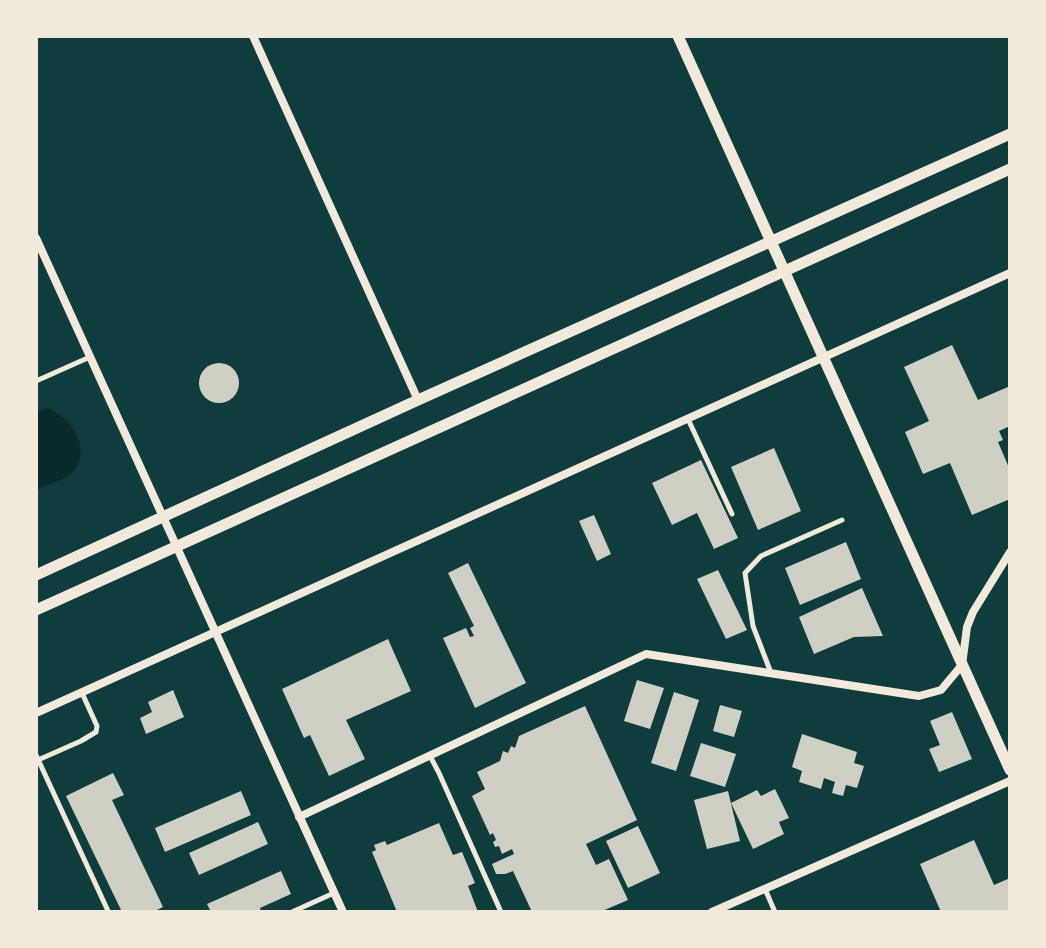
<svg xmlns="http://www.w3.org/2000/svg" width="1046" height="948" font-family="'Varela Round',sans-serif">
<rect width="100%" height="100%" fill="#0f3d3e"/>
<!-- water -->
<path fill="#0a2a2b" d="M 47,408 C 69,415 92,447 75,469 C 67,480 48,484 36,490 L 36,413 Z"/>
<!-- building -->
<g fill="#cfcfc3">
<path d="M 952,345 L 978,400 L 1010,386 L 1010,426 L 999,431 L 1003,440 L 998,442 L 1010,470 L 1010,499 L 972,515 L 950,463 L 923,474 L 905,432 L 929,421 L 904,367 Z"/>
<circle cx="219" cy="383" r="20"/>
<path d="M 774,448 L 801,511 L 758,530 L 731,467 Z"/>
<path d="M 701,460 L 738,538 L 714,549 L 697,513 L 672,525 L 652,483 Z"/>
<path d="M 594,515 L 611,554 L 597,561 L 579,521 Z"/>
<path d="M 846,542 L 861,579 L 800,605 L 785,568 Z"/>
<path d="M 468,563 L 526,683 L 475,708 L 443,638 L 466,628 L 470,637 L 474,636 L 470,628 L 474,626 L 448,573 Z"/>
<path d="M 718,570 L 747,630 L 726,639 L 697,579 Z"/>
<path d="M 862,588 L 883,636 L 854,637 L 814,654 L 799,617 Z"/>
<path d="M 388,639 L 411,691 L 346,720 L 365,759 L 329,776 L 310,735 L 304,738 L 282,689 Z"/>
<path d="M 637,680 L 664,688 L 650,729 L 624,721 Z"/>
<path d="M 173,690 L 184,717 L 146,734 L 140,718 L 152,712 L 148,702 Z"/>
<path d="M 674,692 L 699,700 L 676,771 L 651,763 Z"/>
<path d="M 720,705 L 742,711 L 734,737 L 713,731 Z"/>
<path d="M 585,706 L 637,820 L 586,844 L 596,865 L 609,859 L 628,900 L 600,912 L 532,912 L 513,871 L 505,874 L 496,874 L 492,864 L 514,854 L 512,849 L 502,854 L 499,846 L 495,847 L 493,842 L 496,840 L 493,833 L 490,835 L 472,796 L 485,789 L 477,772 L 500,761 L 503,751 L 508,753 L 511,746 L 515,748 L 519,736 Z"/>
<path d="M 952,712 L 972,759 L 939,772 L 929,749 L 940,745 L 930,721 Z"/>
<path d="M 802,734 L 857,752 L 854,763 L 864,766 L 857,788 L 846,785 L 843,796 L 832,793 L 835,782 L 824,778 L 821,789 L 799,782 L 802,771 L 792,767 Z"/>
<path d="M 701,743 L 736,754 L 725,787 L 690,776 Z"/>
<path d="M 113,773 L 124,795 L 112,800 L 163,907 L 153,912 L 122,912 L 66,796 Z"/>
<path d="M 775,789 L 789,818 L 779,822 L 784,834 L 753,849 L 731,803 L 757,790 L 761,796 Z"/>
<path d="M 241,791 L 251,815 L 165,852 L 155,828 Z"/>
<path d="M 728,791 L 740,841 L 707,849 L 694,800 Z"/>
<path d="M 258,822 L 268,844 L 199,875 L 189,853 Z"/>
<path d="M 439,823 L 453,855 L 462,852 L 475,883 L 468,886 L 478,912 L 397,912 L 372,852 L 376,850 L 374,845 L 385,841 L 387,845 Z"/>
<path d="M 638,826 L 660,873 L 628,888 L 606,841 Z"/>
<path d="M 974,840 L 994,885 L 1010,878 L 1010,912 L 941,912 L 920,864 Z"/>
<path d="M 281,871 L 291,894 L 260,908 L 261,912 L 211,912 L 207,904 Z"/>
</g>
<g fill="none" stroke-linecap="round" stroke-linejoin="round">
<!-- service -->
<g stroke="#f1e9da" stroke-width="5">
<path d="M 36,381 L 90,357"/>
<path d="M 688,419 L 732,514"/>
<path d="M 771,673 L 753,626 L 745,573 L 761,556 L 842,520"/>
<path d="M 36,755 L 108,911"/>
<path d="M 430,756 L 439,773 L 501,912"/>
<path d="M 38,760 L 81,741 L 96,732 L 97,726 L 82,693"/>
<path d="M 765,889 L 775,912"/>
<path d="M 292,912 L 334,893"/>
</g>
<!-- minor -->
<g stroke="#f1e9da" stroke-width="8">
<path d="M 253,36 L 418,400"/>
<path d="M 36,238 L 343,912"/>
<path d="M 36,713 L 1010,273"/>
<path d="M 299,817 L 646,654 L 919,696 L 941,690 L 962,665 L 967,627 L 973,612 L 1010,552"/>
<path d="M 712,912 L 1010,781"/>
</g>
<!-- tertiary -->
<g stroke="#f1e9da" stroke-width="11">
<path d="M 678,36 L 1010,770"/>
<path d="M 36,575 L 418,400 L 1010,134"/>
<path d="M 36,610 L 1010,169"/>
</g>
</g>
<!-- border -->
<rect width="1046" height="948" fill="none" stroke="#f1e9da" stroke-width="76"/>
</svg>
